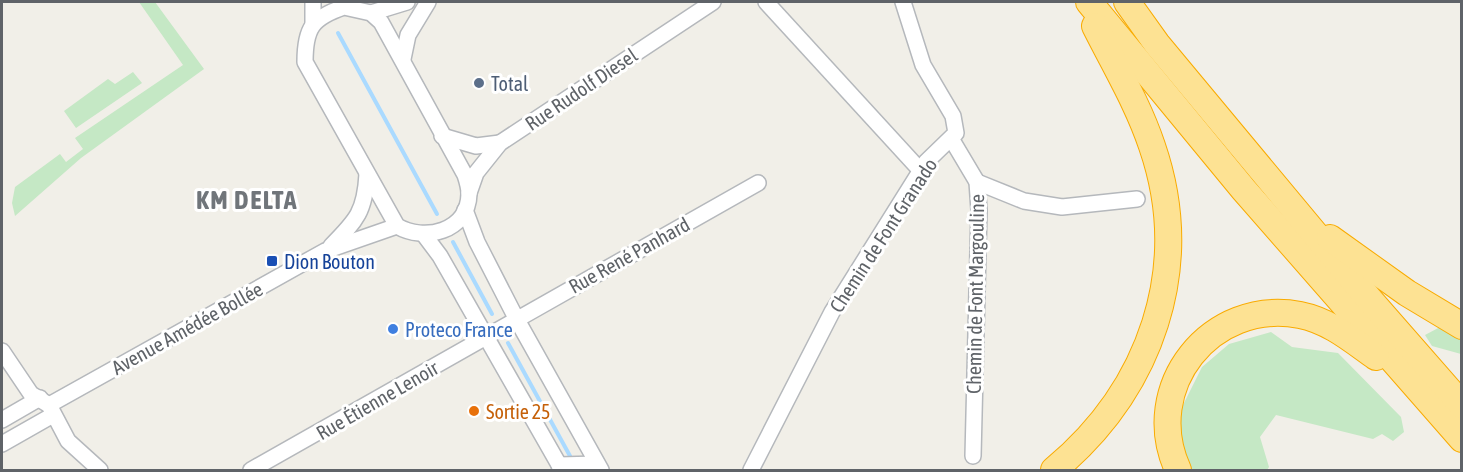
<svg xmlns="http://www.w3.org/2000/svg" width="1463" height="472" font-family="'Asap Condensed',sans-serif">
<rect width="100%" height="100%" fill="#f1efe8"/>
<!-- green -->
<g fill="#c5e8c5">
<path d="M 139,2 L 155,2 L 204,69 L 81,158 L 15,216 L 12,203 L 15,187 L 60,154 L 66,162 L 83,149 L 75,138 L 183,65 Z"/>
<path d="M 133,72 L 142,83 L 76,128 L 64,111 L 108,79 L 115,84 Z"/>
<path d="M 1442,326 L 1461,337 L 1461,354 L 1432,346 L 1425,335 Z"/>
<path d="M 1271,332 L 1292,347 L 1338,353 L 1401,417 L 1404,432 L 1393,441 L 1382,434 L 1373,439 L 1276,415 L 1260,437 L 1269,467 L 1267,470 L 1186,470 L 1179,413 L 1202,367 L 1229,344 Z"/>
</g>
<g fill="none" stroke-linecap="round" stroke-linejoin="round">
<!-- stream -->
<g stroke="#aadaff" stroke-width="4">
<path d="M 338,33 L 437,214"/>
<path d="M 453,242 L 492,314"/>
<path d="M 508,343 L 570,456"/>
</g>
<!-- street casing -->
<g stroke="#b5b8bc" stroke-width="18">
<g id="street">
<path d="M 313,2 L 313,23"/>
<path d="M 766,2 L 920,170"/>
<path d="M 344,7 L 371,13 L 381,22 L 465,175 C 467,181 469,188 469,194 C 468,232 424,242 397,226 L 305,62 C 305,28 312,18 344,7 Z"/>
<path d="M 371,13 L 407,2"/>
<path d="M 403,59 L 408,35 L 428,2"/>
<path d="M 442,136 L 476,146 L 500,143"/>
<path d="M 952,140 L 977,182 L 979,210 L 973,456"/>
<path d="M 977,182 L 1024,201 L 1062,207 L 1137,199"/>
<path d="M 469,193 L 476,173 L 500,143 L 713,2"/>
<path d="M 465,210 L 477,242 L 516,318 L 601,470"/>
<path d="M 425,236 L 440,256 L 562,470"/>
<path d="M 331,246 C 357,220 365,211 367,174"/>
<path d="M 2,351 L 31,394 L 49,405 L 68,441 L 100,470"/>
<path d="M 49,405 L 325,251 L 397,226"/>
<path d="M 2,420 L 40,398"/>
<path d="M 2,444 L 53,415"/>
<path d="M 559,465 L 597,464"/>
<path d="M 251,470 L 758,183"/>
<path d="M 751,470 L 832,312 L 926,162 L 956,133 L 953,116 L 923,65 L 903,2"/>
</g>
</g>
<!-- highway casing -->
<g stroke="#f9ab00" stroke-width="28">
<g id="highway">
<path d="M 1089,2 L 1244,190 L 1462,439"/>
<path d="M 1127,2 L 1157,44 L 1370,300 L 1462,405"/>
<path d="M 1330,238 L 1407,293 L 1462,326"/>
<path d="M 1054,470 C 1151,389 1194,268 1152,146 C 1138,104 1115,66 1095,26"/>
<path d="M 1178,470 C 1140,387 1211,298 1300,315 C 1330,321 1352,340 1376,357"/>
</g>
</g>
<!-- street -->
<use href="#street" stroke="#fff" stroke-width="15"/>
<!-- highway -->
<use href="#highway" stroke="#fde293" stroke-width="26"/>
</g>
<!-- markers -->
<circle fill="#5c6f8a" stroke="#fff" stroke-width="2" cx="479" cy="83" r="6"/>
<rect fill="#1a4fb4" stroke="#fff" stroke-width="2" x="266" y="255" width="12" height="12" rx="3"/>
<circle fill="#3f7fe0" stroke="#fff" stroke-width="2" cx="393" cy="329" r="6"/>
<circle fill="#e8710a" stroke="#fff" stroke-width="2" cx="474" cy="411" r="6"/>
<g text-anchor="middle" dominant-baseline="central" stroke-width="6" stroke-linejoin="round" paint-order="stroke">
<!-- service labels -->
<g font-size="20" fill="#4e5e75" stroke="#fff" text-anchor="start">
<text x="491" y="83">Total</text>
</g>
<!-- street labels -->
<g font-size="20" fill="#5f6368" stroke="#fff">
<text transform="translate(581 89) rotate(-34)">Rue Rudolf Diesel</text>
<text transform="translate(883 235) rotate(-57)">Chemin de Font Granado</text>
<text transform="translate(629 255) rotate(-29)">Rue René Panhard</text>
<text transform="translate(975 294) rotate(-89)">Chemin de Font Margouline</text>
<text transform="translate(187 328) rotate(-29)">Avenue Amédée Bollée</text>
<text transform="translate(377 400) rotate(-30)">Rue Étienne Lenoir</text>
</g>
<!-- transit labels -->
<g font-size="20" fill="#164399" stroke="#fff" text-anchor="start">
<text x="284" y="261">Dion Bouton</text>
</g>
<!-- shop labels -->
<g font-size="20" fill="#366cbe" stroke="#fff" text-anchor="start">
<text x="405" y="329">Proteco France</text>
</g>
<!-- food labels -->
<g font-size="20" fill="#c56008" stroke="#fff" text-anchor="start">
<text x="486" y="411">Sortie 25</text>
</g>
<!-- district labels -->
<g font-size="26" font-weight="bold" letter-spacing="1.5" fill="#70757a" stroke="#fff">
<text x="247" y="200">KM DELTA</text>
</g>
</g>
<!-- border -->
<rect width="1463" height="472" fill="none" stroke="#5f6368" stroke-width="6"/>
</svg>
